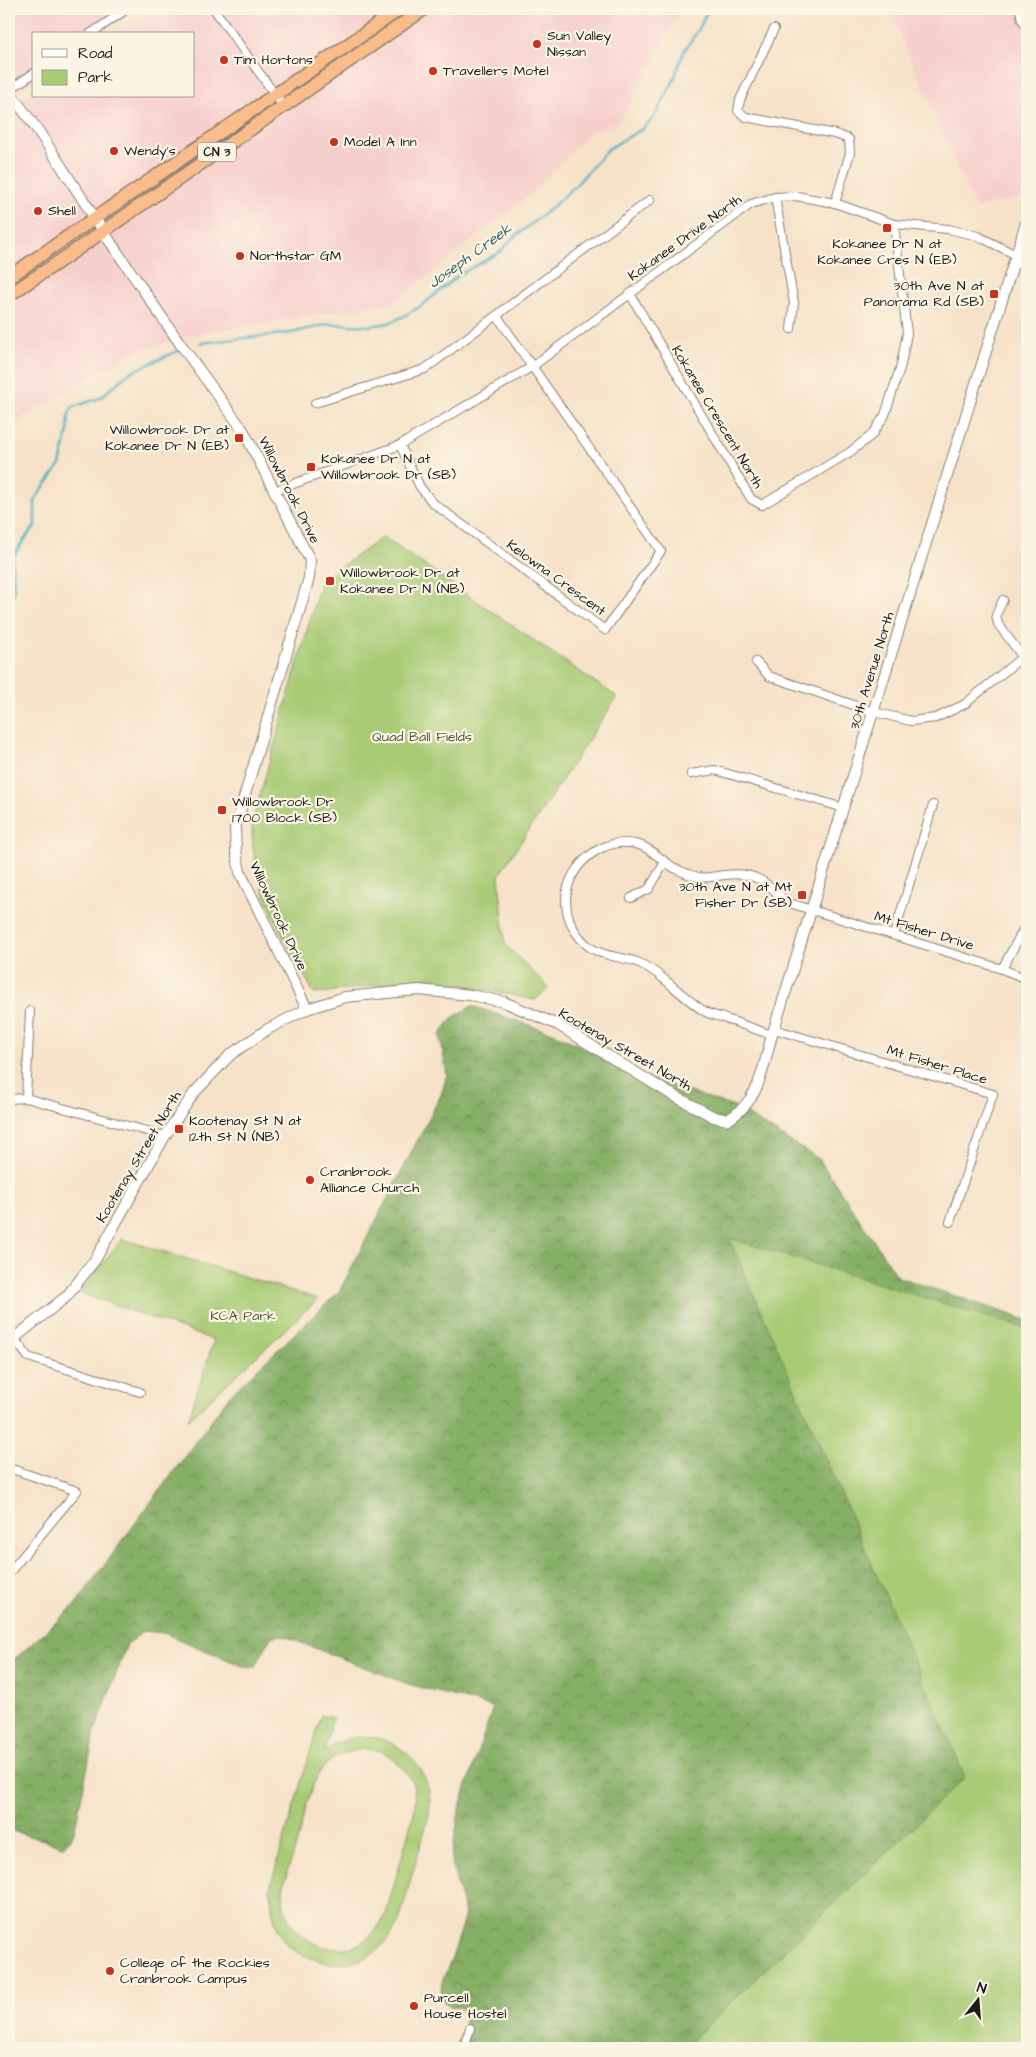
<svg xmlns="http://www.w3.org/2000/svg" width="1036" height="2057" font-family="'Architects Daughter',sans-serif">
<defs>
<pattern id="forest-crowns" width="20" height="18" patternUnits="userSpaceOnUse" patternTransform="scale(1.25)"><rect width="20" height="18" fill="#86af66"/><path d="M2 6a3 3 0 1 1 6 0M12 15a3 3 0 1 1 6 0" fill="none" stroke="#6d8e53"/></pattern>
</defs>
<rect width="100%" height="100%" fill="#fcf5e5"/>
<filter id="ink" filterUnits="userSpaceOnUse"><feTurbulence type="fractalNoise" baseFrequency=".02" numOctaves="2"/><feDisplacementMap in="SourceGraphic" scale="10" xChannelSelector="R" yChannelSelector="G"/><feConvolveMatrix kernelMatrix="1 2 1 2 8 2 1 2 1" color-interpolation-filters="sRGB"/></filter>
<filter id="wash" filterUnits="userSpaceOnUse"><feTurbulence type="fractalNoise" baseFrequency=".0096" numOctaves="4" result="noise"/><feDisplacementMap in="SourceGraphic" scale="20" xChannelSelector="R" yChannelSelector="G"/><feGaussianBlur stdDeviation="1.12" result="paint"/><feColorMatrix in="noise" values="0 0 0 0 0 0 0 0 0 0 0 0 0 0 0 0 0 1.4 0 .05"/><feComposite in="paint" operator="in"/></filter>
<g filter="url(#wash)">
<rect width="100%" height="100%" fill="#f6e2c8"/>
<!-- built -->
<g fill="#f7d0ce">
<path d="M 9,9 L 137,9 L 101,34 L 34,34 L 34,80 L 9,97 Z"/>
<path d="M 152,9 L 681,9 L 619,122 L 590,132 L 535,190 L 395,302 L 201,333 L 134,351 L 9,426 L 9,109 L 34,91 L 34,96 L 194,96 L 194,34 L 116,34 Z"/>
<path d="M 889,9 L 1027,9 L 1027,195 L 976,209 Z"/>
</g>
<!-- forest -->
<path fill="url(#forest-crowns)" stroke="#516641" d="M 472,1006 L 556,1034 L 634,1073 L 734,1107 L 819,1159 L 898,1277 L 1027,1320 L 1027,2048 L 455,2048 L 465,2025 L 462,2008 L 451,2006 L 440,1999 L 442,1982 L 456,1947 L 465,1914 L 451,1861 L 460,1806 L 493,1707 L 408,1684 L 281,1635 L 271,1637 L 256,1666 L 245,1667 L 164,1633 L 144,1631 L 127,1644 L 95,1731 L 74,1833 L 64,1846 L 9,1830 L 9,1664 L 75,1605 L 230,1395 L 339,1292 L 441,1095 L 447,1075 L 440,1035 L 452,1018 Z"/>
<!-- park -->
<g fill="#a8cb74" stroke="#627448" fill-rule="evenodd">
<path d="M 383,537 L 617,697 L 499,875 L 505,944 L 549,988 L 535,1000 L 427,978 L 314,994 C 286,940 250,886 252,823 L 321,581 Z"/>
<path d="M 729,1238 L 1027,1329 L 1027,2048 L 684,2048 L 965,1777 Z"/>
<path d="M 122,1239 L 318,1299 L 188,1420 L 214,1340 L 80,1293 Z"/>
<path d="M 321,1715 L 333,1718 L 324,1751 C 345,1737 365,1732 389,1742 C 412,1752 430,1776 430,1802 C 430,1817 424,1832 420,1847 C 413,1871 406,1896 399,1921 C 382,1957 350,1973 311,1958 C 302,1955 290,1950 285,1942 C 274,1925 271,1908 270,1887 ZM 363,1749 L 382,1751 L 396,1761 L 408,1774 L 414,1787 L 415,1809 L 386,1914 C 379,1927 369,1941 354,1946 C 325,1956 289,1936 284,1905 C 283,1900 283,1892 284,1886 C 286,1873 292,1859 296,1846 C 302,1825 309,1784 323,1768 C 334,1755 347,1752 363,1749 Z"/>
</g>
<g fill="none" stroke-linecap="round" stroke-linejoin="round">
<!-- stream -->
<g stroke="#44aec3" stroke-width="2.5">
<path d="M 201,343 L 291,333 L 329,324 L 369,326 L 389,323 L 404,316 L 421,306 L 459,275 L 500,252 L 513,238 L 550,209 L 576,185 L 608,149 L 642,129 L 654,118 L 673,82 L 684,51 L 699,29 L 708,9"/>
<path d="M 9,613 L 14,590 L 12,558 L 29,533 L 35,527 L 35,499 L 60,465 L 68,431 L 69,413 L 73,407 L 100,398 L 129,373 L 180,350"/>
</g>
</g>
</g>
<g filter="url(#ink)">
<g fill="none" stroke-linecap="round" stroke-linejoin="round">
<!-- minor casing -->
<g stroke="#897f72" stroke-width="10">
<g id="minor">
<path d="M 214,9 L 283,106"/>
<path d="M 1020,9 L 1022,20 L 1027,25"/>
<path d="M 774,29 L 740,100 L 738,111 L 746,117 L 835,134 L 849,139 L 850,153 L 835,203"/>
<path d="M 90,34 L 127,9"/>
<path d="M 9,90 L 34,73"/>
<path d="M 775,197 L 794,303 L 791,329"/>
<path d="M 1015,261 L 1027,269"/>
<path d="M 630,294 L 751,499 L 762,505 L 850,452 L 872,435 L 885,415 L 901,365 L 907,333 L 894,224"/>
<path d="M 315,403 L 425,369 L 650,200"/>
<path d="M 400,445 L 420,487 L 433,503 L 605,630 L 661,551 L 497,316"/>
<path d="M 274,491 L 400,445 L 533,366 L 751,204 L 775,197 L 796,196 L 835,203 L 894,224 L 948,229 L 978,236 L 1016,255"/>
<path d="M 1003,600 L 996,615 L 998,624 L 1022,656"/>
<path d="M 756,662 L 769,676 L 874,712 L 911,721 L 936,718 L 965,704 L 1027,653"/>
<path d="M 691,774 L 715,770 L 844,808"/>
<path d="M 631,898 L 649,889 L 665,862"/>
<path d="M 894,935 L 933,805"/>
<path d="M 1002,969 L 1027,923"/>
<path d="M 26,1098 L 30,1011"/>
<path d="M 9,1099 L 26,1098 L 165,1136"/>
<path d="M 950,1222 L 993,1094 L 774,1029 L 772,1035 C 757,1030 741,1024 726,1019 C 719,1016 710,1015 704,1011 C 680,996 663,973 637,962 C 620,956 601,957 587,945 C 572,932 563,911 567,891 C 574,859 608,834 642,846 C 652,850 658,857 667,863 C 676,870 686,874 698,877 C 706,879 715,876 724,875 C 754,871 766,881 786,902 L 1002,969 L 1027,979"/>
<path d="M 14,1338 L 28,1357 L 140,1392"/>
<path d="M 9,1468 L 77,1491 L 9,1573"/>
<path d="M 464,2048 L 470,2028"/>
</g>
</g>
<!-- tertiary casing -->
<g stroke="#897f72" stroke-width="12">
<g id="tertiary">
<path d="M 9,91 L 39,132 L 111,243 L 181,345 L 243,430 L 310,560 L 309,578 L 235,828 L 236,851 L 240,872 L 307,1009"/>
<path d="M 774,1029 L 1027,220"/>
<path d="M 9,1341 L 17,1336 L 67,1296 L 95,1260 L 165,1136 L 194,1093 L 230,1055 L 268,1029 L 307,1009 L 345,997 L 418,990 L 471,995 L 504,1002 L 558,1025 L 669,1093 L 714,1117 L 728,1120 C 761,1099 762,1070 772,1035"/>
</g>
</g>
<!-- trunk casing -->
<g stroke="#897f72" stroke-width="15">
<g id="trunk">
<path d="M 9,277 L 400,9"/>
<path d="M 9,295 L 63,259 L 424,9"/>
</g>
</g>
<!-- minor -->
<use href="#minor" stroke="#fff" stroke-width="8"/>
<!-- tertiary -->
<use href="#tertiary" stroke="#fff" stroke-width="10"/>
<!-- trunk -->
<use href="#trunk" stroke="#f9bc8a" stroke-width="12"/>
</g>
</g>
<!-- markers -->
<g fill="#c8321e" stroke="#fcf5e5" stroke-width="2">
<circle cx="537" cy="44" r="5"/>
<circle cx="224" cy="60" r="5"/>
<circle cx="433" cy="71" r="5"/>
<circle cx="334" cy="142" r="5"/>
<circle cx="114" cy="151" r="5"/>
<circle cx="38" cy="211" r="5"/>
<rect x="882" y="223" width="10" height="10" rx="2.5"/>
<circle cx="240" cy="256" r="5"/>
<rect x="989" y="289" width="10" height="10" rx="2.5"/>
<rect x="234" y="433" width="10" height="10" rx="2.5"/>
<rect x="306" y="462" width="10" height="10" rx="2.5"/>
<rect x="325" y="576" width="10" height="10" rx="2.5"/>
<rect x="217" y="805" width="10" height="10" rx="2.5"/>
<rect x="797" y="890" width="10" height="10" rx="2.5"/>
<rect x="174" y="1124" width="10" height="10" rx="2.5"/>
<circle cx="310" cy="1180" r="5"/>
<circle cx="110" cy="1971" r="5"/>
<circle cx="414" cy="2006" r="5"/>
</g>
<g text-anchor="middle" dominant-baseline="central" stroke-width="4.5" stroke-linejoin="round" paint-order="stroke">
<!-- shield labels -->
<rect fill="#fcf5e5" stroke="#5f5d58" stroke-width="1" x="198" y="142.5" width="38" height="19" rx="4"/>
<g font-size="12" font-weight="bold" fill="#1c1c1c">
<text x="217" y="152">CN 3</text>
</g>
<!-- poi labels -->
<g font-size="14" fill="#1c1c1c" stroke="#fcf5e5" text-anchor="start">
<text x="547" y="36">Sun Valley<tspan x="547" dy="16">Nissan</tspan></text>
<text x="234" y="60">Tim Hortons</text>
<text x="443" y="71">Travellers Motel</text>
<text x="344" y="142">Model A Inn</text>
<text x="124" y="151">Wendy's</text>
<text x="48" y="211">Shell</text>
<text x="887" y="244" text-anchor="middle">Kokanee Dr N at<tspan x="887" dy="16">Kokanee Cres N (EB)</tspan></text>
<text x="250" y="256">Northstar GM</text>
<text x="984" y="286" text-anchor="end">30th Ave N at<tspan x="984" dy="16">Panorama Rd (SB)</tspan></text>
<text x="229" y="430" text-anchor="end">Willowbrook Dr at<tspan x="229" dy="16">Kokanee Dr N (EB)</tspan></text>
<text x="321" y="459">Kokanee Dr N at<tspan x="321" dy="16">Willowbrook Dr (SB)</tspan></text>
<text x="340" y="573">Willowbrook Dr at<tspan x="340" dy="16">Kokanee Dr N (NB)</tspan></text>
<text x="232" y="802">Willowbrook Dr<tspan x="232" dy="16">1700 Block (SB)</tspan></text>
<text x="792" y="887" text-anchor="end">30th Ave N at Mt<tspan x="792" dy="16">Fisher Dr (SB)</tspan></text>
<text x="189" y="1121">Kootenay St N at<tspan x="189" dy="16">12th St N (NB)</tspan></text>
<text x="320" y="1172">Cranbrook<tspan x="320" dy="16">Alliance Church</tspan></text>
<text x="120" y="1963">College of the Rockies<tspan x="120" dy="16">Cranbrook Campus</tspan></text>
<text x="424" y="1998">Purcell<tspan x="424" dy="16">House Hostel</tspan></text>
</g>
<!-- street labels -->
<g font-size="14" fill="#1c1c1c" stroke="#fcf5e5">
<text transform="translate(685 238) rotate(-36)">Kokanee Drive North</text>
<text transform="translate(717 417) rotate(59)">Kokanee Crescent North</text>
<text transform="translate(289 490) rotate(63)">Willowbrook Drive</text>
<text transform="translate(556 578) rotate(36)">Kelowna Crescent</text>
<text transform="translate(872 671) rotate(-73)">30th Avenue North</text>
<text transform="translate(278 916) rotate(65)">Willowbrook Drive</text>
<text transform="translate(924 931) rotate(17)">Mt Fisher Drive</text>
<text transform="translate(625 1050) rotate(30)">Kootenay Street North</text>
<text transform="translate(937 1065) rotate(17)">Mt Fisher Place</text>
<text transform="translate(139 1157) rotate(-59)">Kootenay Street North</text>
</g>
<!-- park labels -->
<g font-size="14" fill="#4d593b" stroke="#fcf5e5">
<text x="422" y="737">Quad Ball Fields</text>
<text x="243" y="1316">KCA Park</text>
</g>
<!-- water labels -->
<g font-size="15" font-style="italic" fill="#2e5e67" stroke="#fcf5e5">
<text transform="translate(470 256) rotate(-36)">Joseph Creek</text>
</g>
</g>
<!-- margin -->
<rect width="1036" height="2057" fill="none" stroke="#fcf5e5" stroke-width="30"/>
<!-- legend -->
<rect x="32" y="32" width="162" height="65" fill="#fcf5e5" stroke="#a29e95"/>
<rect x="42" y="49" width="25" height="8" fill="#ffffff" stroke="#a29e95"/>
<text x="78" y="58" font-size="15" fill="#1c1c1c">Road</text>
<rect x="42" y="70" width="25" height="15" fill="#a8cb74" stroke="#a29e95"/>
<text x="78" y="82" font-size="15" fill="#1c1c1c">Park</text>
<!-- north arrow -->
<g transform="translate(978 2000) rotate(17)" stroke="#fcf5e5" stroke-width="4" paint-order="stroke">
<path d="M0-4L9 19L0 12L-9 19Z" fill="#1c1c1c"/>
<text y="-8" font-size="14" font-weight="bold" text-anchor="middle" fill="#1c1c1c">N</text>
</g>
</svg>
